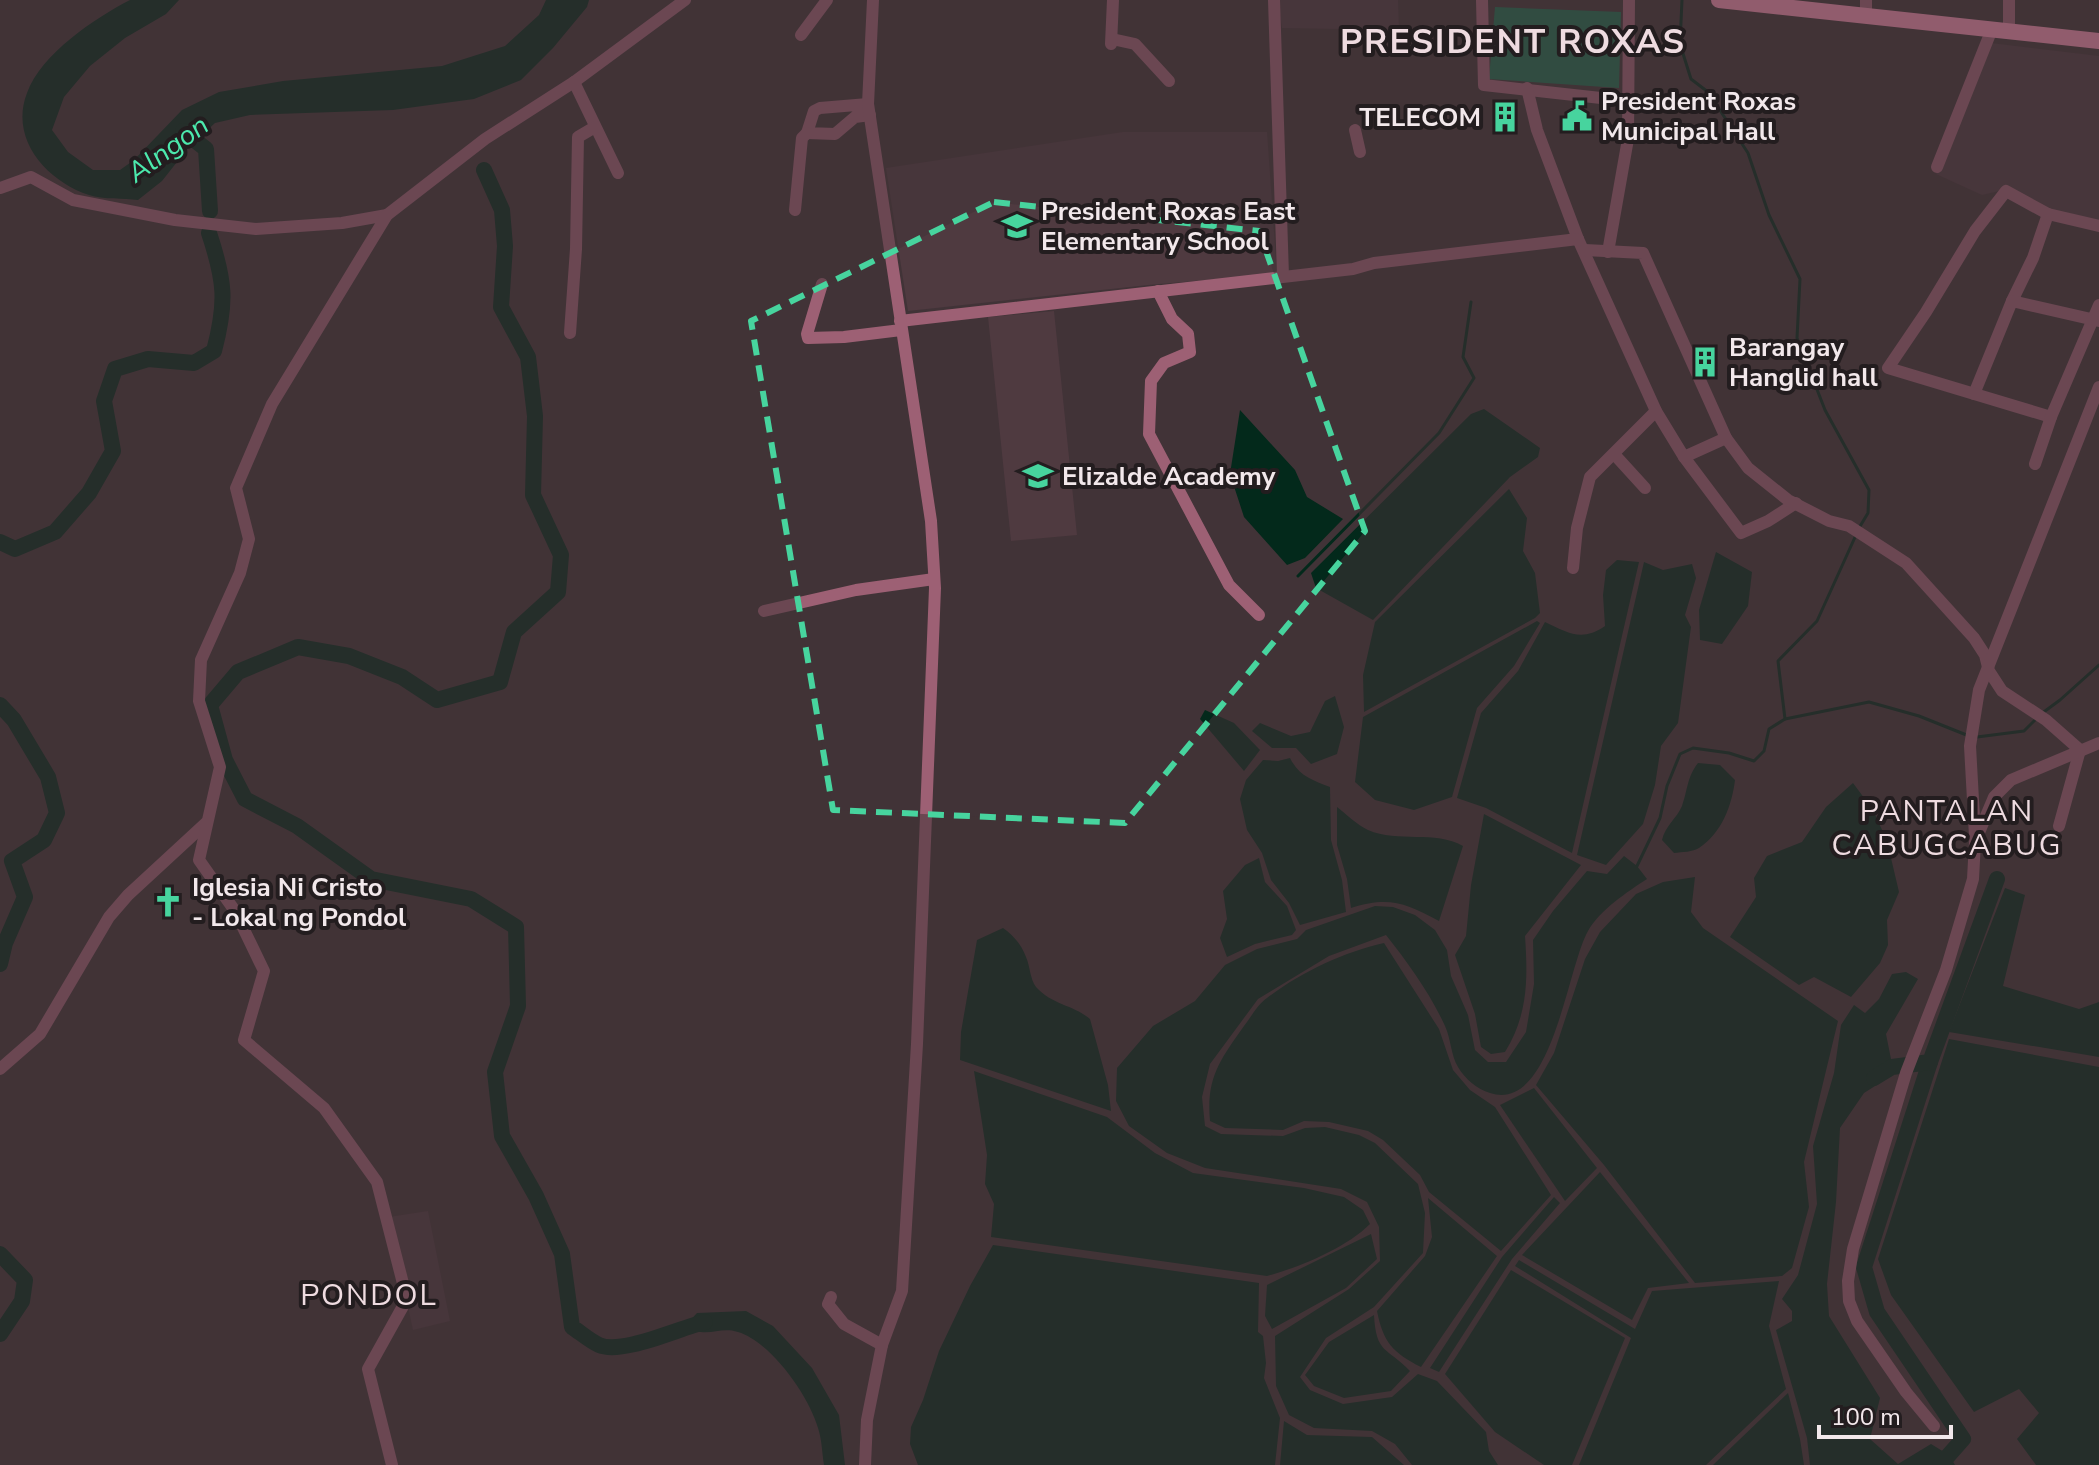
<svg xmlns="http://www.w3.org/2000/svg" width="2099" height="1465" font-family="'Nunito Sans',sans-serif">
<rect width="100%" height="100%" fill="#413337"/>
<!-- built -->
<g fill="#4f3a40">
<path d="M 1278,0 L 1398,0 L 1399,30 L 1282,28 Z"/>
<path d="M 1991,43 L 2099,56 L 2099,223 L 2050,210 L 2008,189 L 1982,195 L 1936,174 Z"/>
<path d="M 1123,132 L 1267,132 L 1277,274 L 1148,285 L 908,311 L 886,168 Z"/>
<path d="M 1054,311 L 1077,535 L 1011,541 L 988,317 Z"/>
<path d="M 428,1211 L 450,1321 L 413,1330 L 389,1217 Z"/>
</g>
<!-- green -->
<path fill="#1d6c4f" d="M 1495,7 L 1621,12 L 1619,88 L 1489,79 Z"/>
<!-- water -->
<g fill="#03291b">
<path d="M 130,0 L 179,0 L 166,14 L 125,38 L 90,66 L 64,97 L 52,130 L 68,152 L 93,170 L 120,170 L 134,160 L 182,110 L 219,92 L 283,81 L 442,66 L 505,46 L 539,15 L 546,0 L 589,0 L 587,7 L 553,48 L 521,80 L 474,99 L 393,110 L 250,115 L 215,123 L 188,148 L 162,181 L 138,200 C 123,198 104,200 89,195 C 47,181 9,139 27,93 C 41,54 95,18 130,0 Z"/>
<path d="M 1484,409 L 1540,448 L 1538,457 L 1510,477 L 1373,620 L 1316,588 L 1311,573 L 1471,414 Z"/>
<path d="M 1240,410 L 1295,470 L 1307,497 L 1343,519 L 1305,558 L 1287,565 L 1244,517 L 1230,474 Z"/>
<path d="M 1509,489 L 1527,518 L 1523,551 L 1535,573 L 1540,613 L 1535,618 L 1364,712 L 1363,675 L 1375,622 Z"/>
<path d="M 1716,552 L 1752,572 L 1748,606 L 1722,644 L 1700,640 L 1699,610 Z"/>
<path d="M 1617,560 L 1639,562 L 1572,853 L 1486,808 L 1457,798 L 1481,713 L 1518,671 L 1545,622 C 1568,633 1582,642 1605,626 L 1603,595 L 1606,570 Z"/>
<path d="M 1644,562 L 1663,570 L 1692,564 L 1696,578 L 1685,615 L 1691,627 L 1678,723 L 1661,746 L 1655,785 L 1643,824 L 1606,865 L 1577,855 Z"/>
<path d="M 1537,621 L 1540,623 L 1514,666 L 1477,708 L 1452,797 L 1414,810 L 1375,800 L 1355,782 L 1363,717 Z"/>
<path d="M 1335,696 L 1344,727 L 1337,754 L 1311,764 L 1296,748 L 1272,748 L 1252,731 L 1260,723 L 1291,736 L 1310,732 L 1325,701 Z"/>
<path d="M 1205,710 L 1234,723 L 1260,750 L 1244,771 L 1200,719 Z"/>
<path d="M 1290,758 C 1299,776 1312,780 1330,787 L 1331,840 L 1342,880 L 1346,912 L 1300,925 L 1289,903 L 1271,880 L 1262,853 L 1247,830 L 1240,799 L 1246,780 L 1263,760 L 1278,761 Z"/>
<path d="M 1698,763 L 1720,765 L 1735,780 C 1732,805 1722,833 1699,848 C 1693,852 1682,852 1674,853 L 1662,840 C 1665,826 1677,818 1682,806 C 1688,789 1687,777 1698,763 Z"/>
<path d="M 1853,783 L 1873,810 L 1887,841 L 1899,892 L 1887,920 L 1888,945 L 1880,963 L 1851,997 L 1814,977 L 1799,985 L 1730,937 L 1756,897 L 1754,878 L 1767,856 L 1802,842 L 1826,807 Z"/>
<path d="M 1337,807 C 1346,814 1357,825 1368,830 C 1398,843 1435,830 1463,846 L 1439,921 C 1405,903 1389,896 1351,908 L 1347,879 L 1337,845 Z"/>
<path d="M 1484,814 L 1581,865 L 1525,936 C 1528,979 1528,1015 1505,1052 L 1491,1054 L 1481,1047 L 1475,1014 L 1455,955 L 1466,936 L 1471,885 Z"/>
<path d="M 1624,856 L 1637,866 L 1647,879 C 1627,892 1600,910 1588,931 C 1567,968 1552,1113 1490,1093 C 1477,1089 1465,1079 1458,1067 C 1451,1056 1451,1039 1445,1026 C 1430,993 1408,963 1386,935 L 1329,956 L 1258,999 L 1210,1064 L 1202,1097 L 1205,1126 L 1221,1134 L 1283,1136 L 1305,1128 L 1325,1127 L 1359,1135 L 1375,1143 L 1418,1184 L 1425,1213 L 1423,1253 L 1374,1307 L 1326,1338 L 1300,1377 L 1310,1390 L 1343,1404 L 1392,1397 L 1418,1374 L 1437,1381 L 1486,1432 L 1489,1451 L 1498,1465 L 1412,1465 L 1395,1444 L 1372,1431 L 1314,1428 L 1289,1415 L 1276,1386 L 1275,1336 L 1349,1289 L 1380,1261 L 1379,1227 L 1367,1202 L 1341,1189 L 1205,1168 L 1167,1153 L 1129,1126 L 1116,1101 L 1117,1068 L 1153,1026 L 1195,1001 L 1225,965 L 1257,949 L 1297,939 L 1306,930 L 1375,906 L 1393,907 L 1415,915 L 1435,930 L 1447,950 L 1451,976 L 1468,1015 L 1475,1050 L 1488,1062 L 1506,1062 L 1526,1032 L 1534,984 L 1533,940 L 1553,911 L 1587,871 L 1607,874 Z"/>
<path d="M 1259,858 L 1265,882 L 1287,906 L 1296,930 L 1292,935 L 1255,944 L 1227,957 L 1220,938 L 1227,919 L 1223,891 L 1245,865 Z"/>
<path d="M 1695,877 L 1691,912 L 1703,928 L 1838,1021 L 1804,1162 L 1809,1207 L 1792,1268 L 1782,1276 L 1695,1283 L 1604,1165 L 1536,1085 L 1554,1053 L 1585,959 L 1600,932 L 1636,894 L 1663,882 Z"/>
<path d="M 2005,888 L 2025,895 L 2003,986 L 2079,1009 L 2099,1002 L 2099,1057 L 1949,1032 Z"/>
<path d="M 1003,928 C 1014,936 1021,944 1026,957 C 1030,966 1030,979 1036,987 C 1052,1005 1074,1005 1090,1019 L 1108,1085 L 1111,1111 L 960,1060 L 961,1032 L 977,940 Z"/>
<path d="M 1384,943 L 1439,1029 L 1453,1070 L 1470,1090 L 1495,1107 L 1551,1195 L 1501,1251 L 1429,1192 L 1420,1175 L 1383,1140 L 1368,1131 L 1329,1122 L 1304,1121 L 1283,1130 L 1225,1128 L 1210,1121 C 1206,1078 1220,1060 1244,1026 C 1251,1017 1258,1004 1267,998 C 1301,972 1344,952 1384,943 Z"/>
<path d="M 1906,972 L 1918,979 L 1886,1034 L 1894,1074 L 1864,1093 L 1840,1128 L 1836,1202 L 1827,1284 L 1829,1316 L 1880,1398 L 1870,1439 L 1898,1464 L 1931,1444 L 1949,1455 L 1955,1465 L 1810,1465 L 1807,1438 L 1776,1330 L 1792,1321 L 1792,1311 L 1782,1299 L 1798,1275 L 1817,1204 L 1813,1146 L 1834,1073 L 1841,1025 L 1854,1005 L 1865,1013 L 1879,999 L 1892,974 Z"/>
<path d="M 1949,1039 L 2099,1067 L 2099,1465 L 2036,1465 L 2017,1439 L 2039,1413 L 2019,1389 L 1974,1412 L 1891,1295 L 1878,1259 Z"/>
<path d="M 974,1071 L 1107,1117 L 1155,1153 L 1193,1173 L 1304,1188 L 1344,1197 L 1363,1210 L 1370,1224 C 1346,1248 1300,1267 1267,1276 L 991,1237 L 994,1204 L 985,1184 L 987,1155 Z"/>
<path d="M 1534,1088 L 1597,1168 L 1565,1201 L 1500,1105 Z"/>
<path d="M 1600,1172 L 1689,1283 L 1648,1288 L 1632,1320 L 1522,1255 Z"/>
<path d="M 1554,1197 L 1560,1203 L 1512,1259 L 1439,1372 L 1430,1368 L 1502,1257 Z"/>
<path d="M 1428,1198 L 1497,1256 L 1421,1367 C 1393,1353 1383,1342 1377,1311 L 1425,1256 L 1432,1237 Z"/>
<path d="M 1371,1234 L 1377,1259 L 1346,1288 L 1272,1329 L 1265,1316 L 1267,1285 Z"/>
<path d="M 993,1245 L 1259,1283 L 1258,1332 L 1263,1336 L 1266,1363 L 1264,1378 L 1280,1418 L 1275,1465 L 918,1465 L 910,1444 L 911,1427 L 923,1400 L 939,1351 L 970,1286 Z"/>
<path d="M 1519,1260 L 1635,1329 L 1652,1291 L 1779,1281 L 1769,1326 L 1786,1389 L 1706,1465 L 1579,1465 L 1631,1338 L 1515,1266 Z"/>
<path d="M 1511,1270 L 1625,1338 L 1572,1465 L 1544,1465 L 1495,1432 L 1445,1374 Z"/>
<path d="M 746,1311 L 773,1326 L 812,1368 L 839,1415 L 845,1465 L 824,1465 C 822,1453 822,1440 818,1428 C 809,1396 771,1342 738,1332 C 718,1326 709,1339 684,1327 L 697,1313 Z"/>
<path d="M 1374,1315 C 1376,1354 1387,1347 1410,1371 L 1391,1391 L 1344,1398 L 1314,1386 L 1305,1375 L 1329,1342 Z"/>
<path d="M 1788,1393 L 1800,1439 L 1804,1465 L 1713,1465 Z"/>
<path d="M 1284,1421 L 1307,1435 L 1372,1437 L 1404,1465 L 1280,1465 Z"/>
</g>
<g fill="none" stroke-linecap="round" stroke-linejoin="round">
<!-- stream -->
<g stroke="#03291b" stroke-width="3">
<path d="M 1682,0 L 1680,44 L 1691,79 L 1708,92 L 1748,153 L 1769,215 L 1800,279 L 1797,338 L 1825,410 L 1869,490 L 1868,513 L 1859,528"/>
<path d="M 1298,576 L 1439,433 L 1474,378 L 1463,357 L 1471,302"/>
<path d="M 2041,714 L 2060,700 L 2099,665"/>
<path d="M 1785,719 L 1778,661 L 1817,621 L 1856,535"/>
<path d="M 1977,737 L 2024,731 L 2036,719"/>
<path d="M 1637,866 L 1660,818 L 1667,786 L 1680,754 L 1693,748 L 1729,753 L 1754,761 L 1764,751 L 1769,729 L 1785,719 L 1869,702 L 1919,716 L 1969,736"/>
</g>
<!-- river -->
<g stroke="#03291b" stroke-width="16">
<path d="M 183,131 L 206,149 L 210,211"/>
<path d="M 484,170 L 502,210 L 505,246 L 501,307 L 528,357 L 535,416 L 533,495 L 561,555 L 558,592 L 514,632 L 500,682 L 437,700 L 402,677 L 349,656 L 298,647 L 238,672 L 210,705 L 225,760 L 245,799 L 297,826 L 371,879 L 471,899 L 516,927 L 518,1006 L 495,1072 L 502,1136 L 536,1196 L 562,1254 L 572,1327 C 581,1333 590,1341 599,1345 C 622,1355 679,1328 705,1322"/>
<path d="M 0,542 L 15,549 L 55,532 L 89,493 L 113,451 L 104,401 L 115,369 L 148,359 L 194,363 L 214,351 C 227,302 225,281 209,233"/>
<path d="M 0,705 L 14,720 L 48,777 L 57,813 L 44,840 L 12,861 L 25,897 L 5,943 L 0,964"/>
<path d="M 1930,1062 L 1864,1267 L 1877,1312 L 1963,1439 L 1940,1465"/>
<path d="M 1874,1078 L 1892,1067 L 1930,1062 L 1997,879"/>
<path d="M 0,1254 L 25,1280 L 22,1301 L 0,1334"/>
</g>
<!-- minor -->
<g stroke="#9d6074" stroke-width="12">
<path d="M 1274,0 L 1283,276"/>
<path d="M 1482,0 L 1484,85 L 1628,101"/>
<path d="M 1866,0 L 1866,15"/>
<path d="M 2009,0 L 2009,31"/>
<path d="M 801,35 L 827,0"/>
<path d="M 1112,39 L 1135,44 L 1169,81"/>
<path d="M 1111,44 L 1113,0"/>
<path d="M 574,82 L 618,173"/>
<path d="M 1527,88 L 1537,130 L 1578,239 L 1656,411 L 1684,457 L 1741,533 L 1768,521 L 1796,503"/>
<path d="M 868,104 L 820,108 L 814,111 L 807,133 L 835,134 L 855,117 L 870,115"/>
<path d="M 1355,130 L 1360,152"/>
<path d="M 1937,167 L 1992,29"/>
<path d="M 0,188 L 31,177 L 73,200 L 175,220 L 256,229 L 342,223 L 387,215"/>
<path d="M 795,210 L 802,138 L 807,133"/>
<path d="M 1585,250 L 1643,253 L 1726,438 L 1748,468 L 1788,500 L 1829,521 L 1849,526 L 1906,563 L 1974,638 L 1985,655 L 1989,671 L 2002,691 L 2046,720 L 2080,750"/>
<path d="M 1608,252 L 1628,139 L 1629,0"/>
<path d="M 822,284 L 807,334 L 808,338 L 844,337 L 901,330"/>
<path d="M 1158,291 L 1172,319 L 1188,334 L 1190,352 L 1164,363 L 1151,381 L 1149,434 L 1229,585 L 1259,615"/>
<path d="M 2012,301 L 2033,258 L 2048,214"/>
<path d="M 900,321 L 1353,269 L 1374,263 L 1578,239"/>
<path d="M 570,333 L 576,249 L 578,137 L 595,127"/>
<path d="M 1974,394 L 2012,301 L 2099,321"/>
<path d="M 2051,417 L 1888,368 L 1926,312 L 1975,231 L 2006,191 L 2048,214 L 2099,226"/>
<path d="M 1614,454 L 1645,488"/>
<path d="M 1684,457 L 1726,438"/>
<path d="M 2035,464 L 2051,417 L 2099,305"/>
<path d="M 1573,568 L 1577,528 L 1590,477 L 1656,411"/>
<path d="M 764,611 L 856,590 L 934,579"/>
<path d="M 2059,826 L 2080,750"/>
<path d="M 1975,836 L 1970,746 L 1979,690 L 2099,387"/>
<path d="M 0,1069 L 40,1034 L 109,917 L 128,895 L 206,823"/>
<path d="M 831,1297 L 828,1304 L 844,1324 L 882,1345"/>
<path d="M 1934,1426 L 1906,1392 L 1857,1321 L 1849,1301 L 1848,1281 L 1853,1249 L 1906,1073 L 1946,970 L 1973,879 L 1975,842 L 1994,797 L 2011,780 L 2099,743"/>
<path d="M 392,1465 L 368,1369 L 407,1299 L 377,1182 L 324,1108 L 244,1040 L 264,971 L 235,911 L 199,860 L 220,767 L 199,701 L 201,660 L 240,573 L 249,539 L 236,488 L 272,404 L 387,215 L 485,139 L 574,82 L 685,0"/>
<path d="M 865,1465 L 867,1420 L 882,1345 L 902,1291 L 917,1044 L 935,588 L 931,521 L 868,104 L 873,0"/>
</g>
<!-- major -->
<path stroke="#f28eb0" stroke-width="16" d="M 1719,0 L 2099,41"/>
</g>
<!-- marked area -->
<path d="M0 0H2099V1465H0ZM 994,202 L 1259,231 L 1365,531 L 1125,823 L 833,810 L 751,321 Z" fill="#413337" fill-opacity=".55" fill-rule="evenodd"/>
<path fill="none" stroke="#47d49e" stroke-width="6" stroke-dasharray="16 10" stroke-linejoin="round" d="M 994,202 L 1259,231 L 1365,531 L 1125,823 L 833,810 L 751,321 Z"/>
<!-- icons -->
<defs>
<g id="civic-bare" transform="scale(2.4)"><path d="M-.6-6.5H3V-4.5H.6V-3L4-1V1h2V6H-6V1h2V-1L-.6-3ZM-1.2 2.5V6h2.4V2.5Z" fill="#47d49e" stroke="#231d1f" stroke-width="2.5" paint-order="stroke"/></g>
<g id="building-bare" transform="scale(2.4)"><path d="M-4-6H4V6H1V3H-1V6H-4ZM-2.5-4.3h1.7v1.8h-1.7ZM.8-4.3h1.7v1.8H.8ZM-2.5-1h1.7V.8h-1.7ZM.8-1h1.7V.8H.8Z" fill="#47d49e" stroke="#231d1f" stroke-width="2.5" paint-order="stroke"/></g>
<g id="school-bare" transform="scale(2.4)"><path d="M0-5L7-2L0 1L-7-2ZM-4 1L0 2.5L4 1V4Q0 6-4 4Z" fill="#47d49e" stroke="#231d1f" stroke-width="2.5" paint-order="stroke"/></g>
<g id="church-bare" transform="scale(2.4)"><path d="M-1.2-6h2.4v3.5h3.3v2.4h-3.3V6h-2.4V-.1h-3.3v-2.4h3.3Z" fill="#47d49e" stroke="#231d1f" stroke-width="2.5" paint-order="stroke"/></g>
</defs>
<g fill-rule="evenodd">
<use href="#civic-bare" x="1577" y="116"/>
<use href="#building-bare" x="1505" y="117"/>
<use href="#school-bare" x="1017" y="226"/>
<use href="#building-bare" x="1705" y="362"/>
<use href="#school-bare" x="1038" y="476"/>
<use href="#church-bare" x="168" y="902"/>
</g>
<g text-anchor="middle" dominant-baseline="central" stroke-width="8" stroke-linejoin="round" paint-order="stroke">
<!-- poi labels -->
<g font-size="26" font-weight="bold" fill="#f2e8eb" stroke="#231d1f" text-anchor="start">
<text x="1601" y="101">President Roxas<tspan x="1601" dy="30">Municipal Hall</tspan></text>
<text x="1481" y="117" text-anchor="end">TELECOM</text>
<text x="1041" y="211">President Roxas East<tspan x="1041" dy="30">Elementary School</tspan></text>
<text x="1729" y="347">Barangay<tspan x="1729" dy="30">Hanglid hall</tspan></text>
<text x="1062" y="476">Elizalde Academy</text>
<text x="192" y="887">Iglesia Ni Cristo<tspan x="192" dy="30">- Lokal ng Pondol</tspan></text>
</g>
<!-- water labels -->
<g font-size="28" font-style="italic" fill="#4ce9ad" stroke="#231d1f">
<text transform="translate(168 149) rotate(-36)">Alngon</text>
</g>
<!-- quarter labels -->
<g font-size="30" letter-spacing="2" fill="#eedbe0" stroke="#231d1f">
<text x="1947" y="811">PANTALAN<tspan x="1947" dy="34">CABUGCABUG</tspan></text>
<text x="369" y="1295">PONDOL</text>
</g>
<!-- district labels -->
<g font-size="34" font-weight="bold" letter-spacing="2" fill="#eedbe0" stroke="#231d1f">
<text x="1513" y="42">PRESIDENT ROXAS</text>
</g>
</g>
<!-- scale -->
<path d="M1819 1425v12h132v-12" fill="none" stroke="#f2e8eb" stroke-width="4"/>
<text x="1831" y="1425" font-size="24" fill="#f2e8eb" stroke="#231d1f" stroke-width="6" paint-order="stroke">100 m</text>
</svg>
